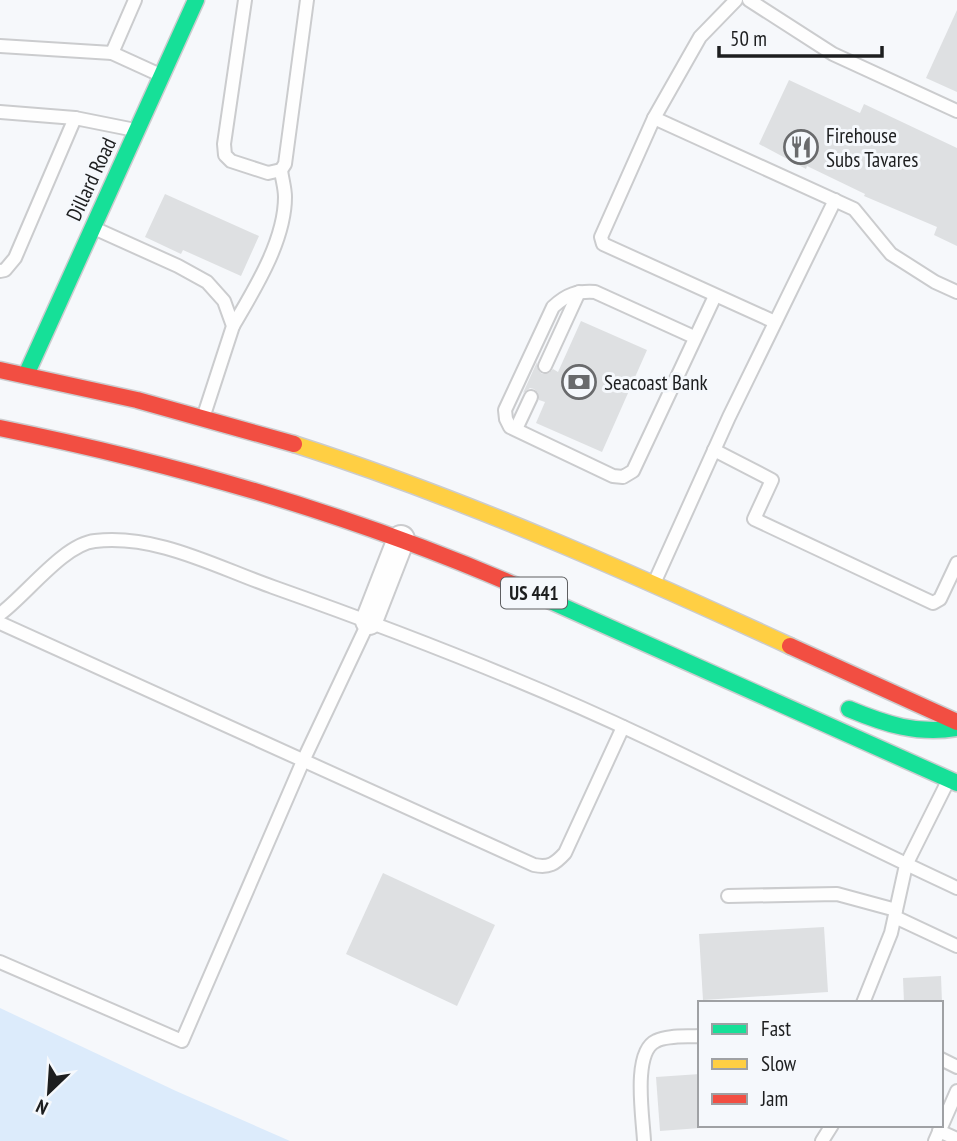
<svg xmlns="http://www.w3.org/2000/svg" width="957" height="1141" font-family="'PT Sans Narrow',sans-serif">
<rect width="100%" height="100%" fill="#f6f8fb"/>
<!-- green -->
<path fill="#dcebfb" d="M 0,1008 L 176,1091 L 290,1141 L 0,1141 Z"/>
<!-- building -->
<g fill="#dee0e2">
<path d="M 957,10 L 957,92 L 926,78 Z"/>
<path d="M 789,80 L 860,113 L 864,104 L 957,148 L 957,246 L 934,235 L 937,227 L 864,196 L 865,194 L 807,166 L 806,169 L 759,144 Z"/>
<path d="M 165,194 L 259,236 L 241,276 L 183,250 L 181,254 L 145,237 Z"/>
<path d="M 581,321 L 647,350 L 602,452 L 536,423 L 545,402 L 539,400 L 538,393 L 534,389 L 530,388 L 523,393 L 537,362 L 538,370 L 542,374 L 549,373 L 553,369 L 558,372 Z"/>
<path d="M 383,873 L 495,925 L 457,1006 L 346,954 Z"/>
<path d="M 824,927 L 828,992 L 703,1000 L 699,934 Z"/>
<path d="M 941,976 L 942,1003 L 904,1003 L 903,978 Z"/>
<path d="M 700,1074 L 700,1128 L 660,1131 L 656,1077 Z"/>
</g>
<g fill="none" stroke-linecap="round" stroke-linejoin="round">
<!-- lane casing -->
<g stroke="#cbccce" stroke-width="16">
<g id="lane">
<path d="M 135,0 L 112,53 L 158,74"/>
<path d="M 245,0 L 224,144 L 225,155 L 231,161 L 268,173 L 281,170 L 285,164 L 307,0"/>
<path d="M 736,0 L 700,37 L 654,118 L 854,209 L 891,254 L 935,282 L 957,292"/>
<path d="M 749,0 L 833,54 L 957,111"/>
<path d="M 0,46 L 112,53"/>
<path d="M 0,112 L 75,118"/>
<path d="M 654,118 L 601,237 L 603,244 L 775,322"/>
<path d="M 96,229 L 178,266 L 207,282 L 224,301 L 233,326 L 204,415"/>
<path d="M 0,271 L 5,270 L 15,258 L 75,118 L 135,130"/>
<path d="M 233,326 C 254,290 285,241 285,197 C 285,188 282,179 281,170"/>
<path d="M 694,337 L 595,292 C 577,291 567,294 553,307 L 505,410 L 506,419 L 510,427 L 613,476 L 623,477 L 633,471 L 715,296"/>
<path d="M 545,366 L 579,292"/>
<path d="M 516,429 L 531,397"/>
<path d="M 714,450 L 772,480 L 754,519 L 933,603 L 940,599 L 957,563"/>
<path d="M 656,579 L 729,417 L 835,200"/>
<path d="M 0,614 C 26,595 64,544 95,541 C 157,534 216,567 273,587 C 400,632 525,680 647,738 C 751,787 853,840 957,888"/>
<path d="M 0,623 L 534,865 C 549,868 555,864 565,853 L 623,727"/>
<path d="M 728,896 L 837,894 L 896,910"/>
<path d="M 895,917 L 957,946"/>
<path d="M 0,962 L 182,1041 L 303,761 L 369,621"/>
<path d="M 863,1003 L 891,933 L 906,865 L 947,783"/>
<path d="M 941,1059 L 957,1067"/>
<path d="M 939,1131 L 957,1139"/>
<path d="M 644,1141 C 643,1118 632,1052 656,1041 C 668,1035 686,1037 700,1036"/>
<path d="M 822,1141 L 832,1125"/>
<path d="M 935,1141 L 957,1091"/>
</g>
</g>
<!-- street casing -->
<g stroke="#cbccce" stroke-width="30">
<path id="street" d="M 369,621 L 401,539"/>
</g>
<!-- fast casing -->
<g stroke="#cbccce" stroke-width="19">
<g id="fast">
<path d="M 26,375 L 196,0"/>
<path d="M 517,586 L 957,783"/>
<path d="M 849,709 C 885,724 918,735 957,728"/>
</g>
</g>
<!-- slow casing -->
<g stroke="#cbccce" stroke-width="19">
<path id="slow" d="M 294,444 C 465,499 627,571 790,646"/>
</g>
<!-- jam casing -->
<g stroke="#cbccce" stroke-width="19">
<g id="jam">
<path d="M 0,370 L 137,400 L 294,444"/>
<path d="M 0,428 C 178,464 351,514 517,586"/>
<path d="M 790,646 L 957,722"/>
</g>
</g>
<!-- lane -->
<use href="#lane" stroke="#fefefe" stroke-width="12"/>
<!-- street -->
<use href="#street" stroke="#fefefe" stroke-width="26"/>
<!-- fast -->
<use href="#fast" stroke="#16e098" stroke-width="16"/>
<!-- slow -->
<use href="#slow" stroke="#ffcf43" stroke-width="16"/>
<!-- jam -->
<use href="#jam" stroke="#f24e42" stroke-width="16"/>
</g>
<!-- icons -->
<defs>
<g id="restaurant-ring" transform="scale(1.75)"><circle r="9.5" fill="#f5f8fc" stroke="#696a6c" stroke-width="1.5"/><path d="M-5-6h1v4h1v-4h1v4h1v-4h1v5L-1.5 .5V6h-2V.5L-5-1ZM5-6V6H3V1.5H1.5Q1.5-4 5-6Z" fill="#696a6c"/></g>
<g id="bank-ring" transform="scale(1.75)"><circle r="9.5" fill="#f5f8fc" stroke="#696a6c" stroke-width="1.5"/><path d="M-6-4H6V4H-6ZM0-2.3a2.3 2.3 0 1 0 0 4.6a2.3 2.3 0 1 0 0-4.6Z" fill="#696a6c"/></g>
</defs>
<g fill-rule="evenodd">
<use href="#restaurant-ring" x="801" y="147"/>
<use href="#bank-ring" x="579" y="382"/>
</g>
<g text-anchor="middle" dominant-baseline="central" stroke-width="6" stroke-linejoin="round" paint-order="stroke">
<!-- shield labels -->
<rect fill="#f5f8fc" stroke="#5e5f61" stroke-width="2" x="501" y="577.5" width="66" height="31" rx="5"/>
<g font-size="19" font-weight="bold" fill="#1d1e1f">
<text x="534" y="593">US 441</text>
</g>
<!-- poi labels -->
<g font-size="21" fill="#1d1e1f" stroke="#f5f8fc" text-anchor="start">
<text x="826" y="135">Firehouse<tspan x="826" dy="24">Subs Tavares</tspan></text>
<text x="604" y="382">Seacoast Bank</text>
</g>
<!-- street labels -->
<g font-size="21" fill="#1d1e1f" stroke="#f5f8fc">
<text transform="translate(91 179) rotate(-65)">Dillard Road</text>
</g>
</g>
<!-- legend -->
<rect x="698" y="1001" width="245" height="126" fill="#f5f8fc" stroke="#9fa1a4" stroke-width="2"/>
<rect x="712" y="1024" width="35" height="10" fill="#16e098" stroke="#9fa1a4" stroke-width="2"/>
<text x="761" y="1036" font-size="21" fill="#1d1e1f">Fast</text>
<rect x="712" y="1059" width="35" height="10" fill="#ffcf43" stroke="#9fa1a4" stroke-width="2"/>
<text x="761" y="1071" font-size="21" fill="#1d1e1f">Slow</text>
<rect x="712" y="1094" width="35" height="10" fill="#f24e42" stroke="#9fa1a4" stroke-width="2"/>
<text x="761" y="1106" font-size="21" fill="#1d1e1f">Jam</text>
<!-- north arrow -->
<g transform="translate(49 1092) rotate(205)" stroke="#f5f8fc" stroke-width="5" paint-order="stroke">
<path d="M0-5L12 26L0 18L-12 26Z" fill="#1d1e1f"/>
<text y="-10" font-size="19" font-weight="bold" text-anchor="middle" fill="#1d1e1f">N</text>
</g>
<!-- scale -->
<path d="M719 46v10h163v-10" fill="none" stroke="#1d1e1f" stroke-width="3.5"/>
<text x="730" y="46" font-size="21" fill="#1d1e1f" stroke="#f5f8fc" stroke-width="5" paint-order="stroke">50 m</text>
</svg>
